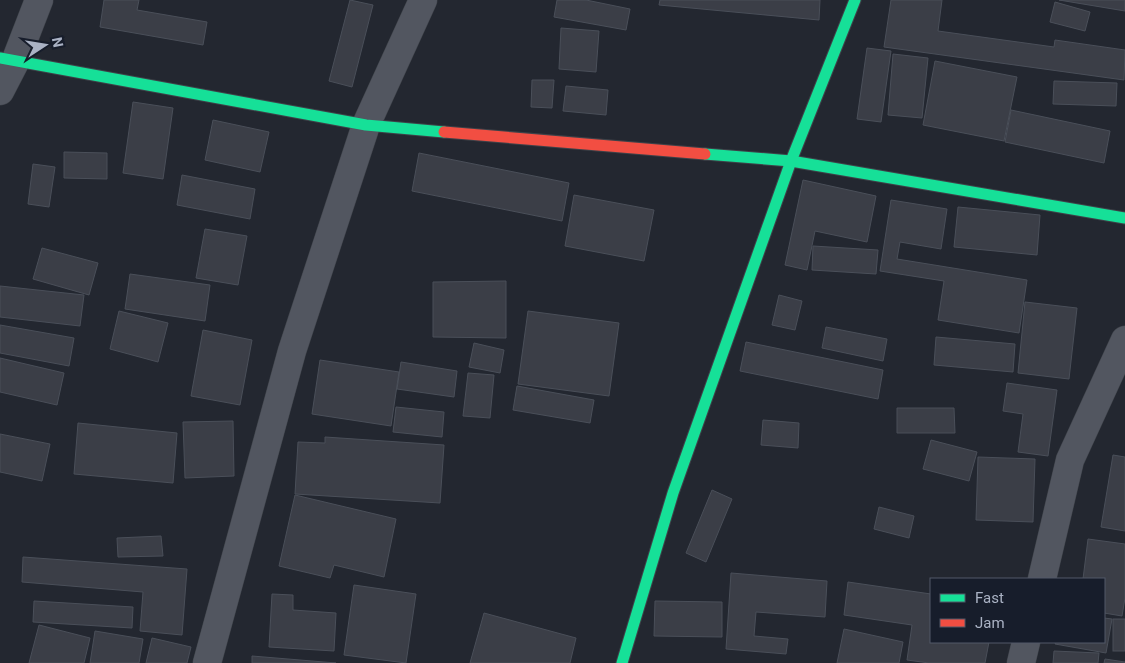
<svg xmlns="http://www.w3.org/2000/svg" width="1125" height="663" font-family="Roboto,sans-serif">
<rect width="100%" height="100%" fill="#232730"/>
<!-- building -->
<g fill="#3b3e47" stroke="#4a4f59">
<path d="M 104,0 L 139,0 L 137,10 L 207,22 L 203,45 L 100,27 Z"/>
<path d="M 350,0 L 373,5 L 352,87 L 329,81 Z"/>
<path d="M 557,0 L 586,0 L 630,9 L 626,30 L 554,17 Z"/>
<path d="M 660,0 L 820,0 L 819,20 L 659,5 Z"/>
<path d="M 891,0 L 942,0 L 938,31 L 1054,47 L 1055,40 L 1125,50 L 1124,80 L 884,47 Z"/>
<path d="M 1059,0 L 1125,0 L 1125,11 Z"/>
<path d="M 1055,2 L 1090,12 L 1085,31 L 1050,22 Z"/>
<path d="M 561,28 L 599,31 L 596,72 L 559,69 Z"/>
<path d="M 867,48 L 891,51 L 881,122 L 857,119 Z"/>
<path d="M 893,54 L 928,58 L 922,118 L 888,115 Z"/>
<path d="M 935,61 L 1017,77 L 1004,141 L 923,125 Z"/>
<path d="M 532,80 L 554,80 L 552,108 L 531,107 Z"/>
<path d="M 1054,81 L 1117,83 L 1116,106 L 1053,104 Z"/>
<path d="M 566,86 L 608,90 L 606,115 L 563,111 Z"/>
<path d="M 133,102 L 173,108 L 163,179 L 123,173 Z"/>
<path d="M 1011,110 L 1110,131 L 1104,163 L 1005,142 Z"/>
<path d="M 213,120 L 269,132 L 260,172 L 205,160 Z"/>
<path d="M 64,152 L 107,153 L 107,179 L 64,178 Z"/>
<path d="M 419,153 L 569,183 L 562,221 L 412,191 Z"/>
<path d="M 33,164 L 55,167 L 49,207 L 28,204 Z"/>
<path d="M 182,175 L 255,189 L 250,219 L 177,205 Z"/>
<path d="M 803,180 L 876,196 L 867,242 L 815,231 L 807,270 L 785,265 Z"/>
<path d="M 574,195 L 654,210 L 644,261 L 565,246 Z"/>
<path d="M 891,200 L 947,209 L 941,249 L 900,242 L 897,259 L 1027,280 L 1019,333 L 938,320 L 944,281 L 880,271 Z"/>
<path d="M 958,207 L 1040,215 L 1037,255 L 954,247 Z"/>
<path d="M 205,229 L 247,236 L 238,285 L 196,278 Z"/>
<path d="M 813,246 L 878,250 L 876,274 L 812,270 Z"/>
<path d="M 42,248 L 98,263 L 89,295 L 33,279 Z"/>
<path d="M 130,274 L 210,285 L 205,321 L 125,309 Z"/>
<path d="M 506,281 L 506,338 L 433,337 L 433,282 Z"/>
<path d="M 0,286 L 84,295 L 80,326 L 0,317 Z"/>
<path d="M 779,295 L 802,301 L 795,330 L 772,325 Z"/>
<path d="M 1025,302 L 1077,308 L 1069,379 L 1018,373 Z"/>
<path d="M 119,311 L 168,323 L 158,362 L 110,349 Z"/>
<path d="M 528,311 L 619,323 L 609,396 L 518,384 Z"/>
<path d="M 0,325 L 74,338 L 69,366 L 0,353 Z"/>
<path d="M 826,327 L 887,339 L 883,361 L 822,348 Z"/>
<path d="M 203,330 L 252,340 L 240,405 L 191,396 Z"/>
<path d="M 936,337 L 1015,344 L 1013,372 L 934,365 Z"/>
<path d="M 746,342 L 883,370 L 878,399 L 740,371 Z"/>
<path d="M 474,343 L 504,350 L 500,373 L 469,367 Z"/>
<path d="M 0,358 L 64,373 L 57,405 L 0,392 Z"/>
<path d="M 320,360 L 399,372 L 391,426 L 312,414 Z"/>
<path d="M 401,362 L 457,371 L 454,397 L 397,389 Z"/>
<path d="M 468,373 L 494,375 L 490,418 L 463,416 Z"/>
<path d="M 1007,383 L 1057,390 L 1048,456 L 1018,452 L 1023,414 L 1003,411 Z"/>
<path d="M 517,386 L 594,400 L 590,423 L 513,410 Z"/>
<path d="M 396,407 L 444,412 L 442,437 L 393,432 Z"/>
<path d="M 897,408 L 954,408 L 955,433 L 897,433 Z"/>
<path d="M 763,420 L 799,423 L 798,448 L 761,445 Z"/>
<path d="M 233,421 L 234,476 L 185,478 L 183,422 Z"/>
<path d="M 78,423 L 177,433 L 173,483 L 74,474 Z"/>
<path d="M 0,434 L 50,444 L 42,481 L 0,472 Z"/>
<path d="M 325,437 L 444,445 L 440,503 L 295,494 L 298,442 L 325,443 Z"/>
<path d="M 931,440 L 977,452 L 969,481 L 923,469 Z"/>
<path d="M 1113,455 L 1125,457 L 1125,531 L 1101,527 Z"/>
<path d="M 978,457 L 1035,459 L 1033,522 L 976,520 Z"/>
<path d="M 712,490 L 732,499 L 706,562 L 686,553 Z"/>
<path d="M 295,495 L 396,519 L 384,577 L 334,565 L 330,578 L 279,566 Z"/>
<path d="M 879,507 L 914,516 L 909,538 L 874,529 Z"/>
<path d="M 161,536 L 163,556 L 118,557 L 117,538 Z"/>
<path d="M 1088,539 L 1125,544 L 1125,598 L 1122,616 L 1104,613 L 1104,579 L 1083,579 Z"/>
<path d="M 23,557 L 187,569 L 182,635 L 140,631 L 143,592 L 22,582 Z"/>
<path d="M 731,573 L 827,581 L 825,617 L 756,612 L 754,636 L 788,639 L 786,654 L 726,649 Z"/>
<path d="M 848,582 L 931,594 L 931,642 L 989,642 L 985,663 L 929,663 L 907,660 L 912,625 L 844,615 Z"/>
<path d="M 354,585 L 416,594 L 406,663 L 344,655 Z"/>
<path d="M 272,594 L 293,595 L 293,610 L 336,613 L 334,651 L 269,647 Z"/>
<path d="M 34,601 L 133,607 L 132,628 L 33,622 Z"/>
<path d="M 655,601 L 722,602 L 722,637 L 654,636 Z"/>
<path d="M 484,613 L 576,638 L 570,663 L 470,663 Z"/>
<path d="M 1104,618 L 1112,619 L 1106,653 L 1055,644 L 1056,642 L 1104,642 Z"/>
<rect x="1113" y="619" width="12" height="32"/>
<path d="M 39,625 L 90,638 L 84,663 L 29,663 Z"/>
<path d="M 844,629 L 903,642 L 899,663 L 837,663 Z"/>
<path d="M 95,631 L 143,639 L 139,663 L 90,663 Z"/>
<path d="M 152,638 L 191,647 L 187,663 L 146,663 Z"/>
<path d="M 1054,651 L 1099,653 L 1098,663 L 1053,663 Z"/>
<path d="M 252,656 L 336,663 L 252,663 Z"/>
<path d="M 1105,659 L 1125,662 L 1125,663 L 1104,663 Z"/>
</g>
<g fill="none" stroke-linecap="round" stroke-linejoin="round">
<!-- street casing -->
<g stroke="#3e4249" stroke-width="29">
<g id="street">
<path d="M 0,91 L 15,62 L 39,0"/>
<path d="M 1042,579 L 1070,460 L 1125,340"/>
<path d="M 207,663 L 292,351 L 366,125 L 423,0"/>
<path d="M 1021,663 L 1026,642"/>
</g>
</g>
<!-- fast casing -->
<g stroke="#3e4249" stroke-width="13">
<g id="fast">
<path d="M 0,58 L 366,125 L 444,132"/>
<path d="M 705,154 L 791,161 L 1125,218"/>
<path d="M 622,663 L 673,493 L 791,161 L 855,0"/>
</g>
</g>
<!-- jam casing -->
<g stroke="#3e4249" stroke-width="13">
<path id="jam" d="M 444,132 L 705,154"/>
</g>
<!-- street -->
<use href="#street" stroke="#525660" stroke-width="28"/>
<!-- fast -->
<use href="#fast" stroke="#16e098" stroke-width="11"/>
<!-- jam -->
<use href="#jam" stroke="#f24e42" stroke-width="11"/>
</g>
<!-- legend -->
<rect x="930" y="578" width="175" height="65" fill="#171d2b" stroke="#525968"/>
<rect x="940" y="594" width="25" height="8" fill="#16e098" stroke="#525968"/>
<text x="975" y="603" font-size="15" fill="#aab2c4">Fast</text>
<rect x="940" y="619" width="25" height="8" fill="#f24e42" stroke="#525968"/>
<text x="975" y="628" font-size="15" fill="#aab2c4">Jam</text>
<!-- north arrow -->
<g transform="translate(45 45) rotate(78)" stroke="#171d2b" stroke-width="4" paint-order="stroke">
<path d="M0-4L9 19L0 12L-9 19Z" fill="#aab2c4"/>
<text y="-8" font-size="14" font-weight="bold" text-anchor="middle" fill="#aab2c4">N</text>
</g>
</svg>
